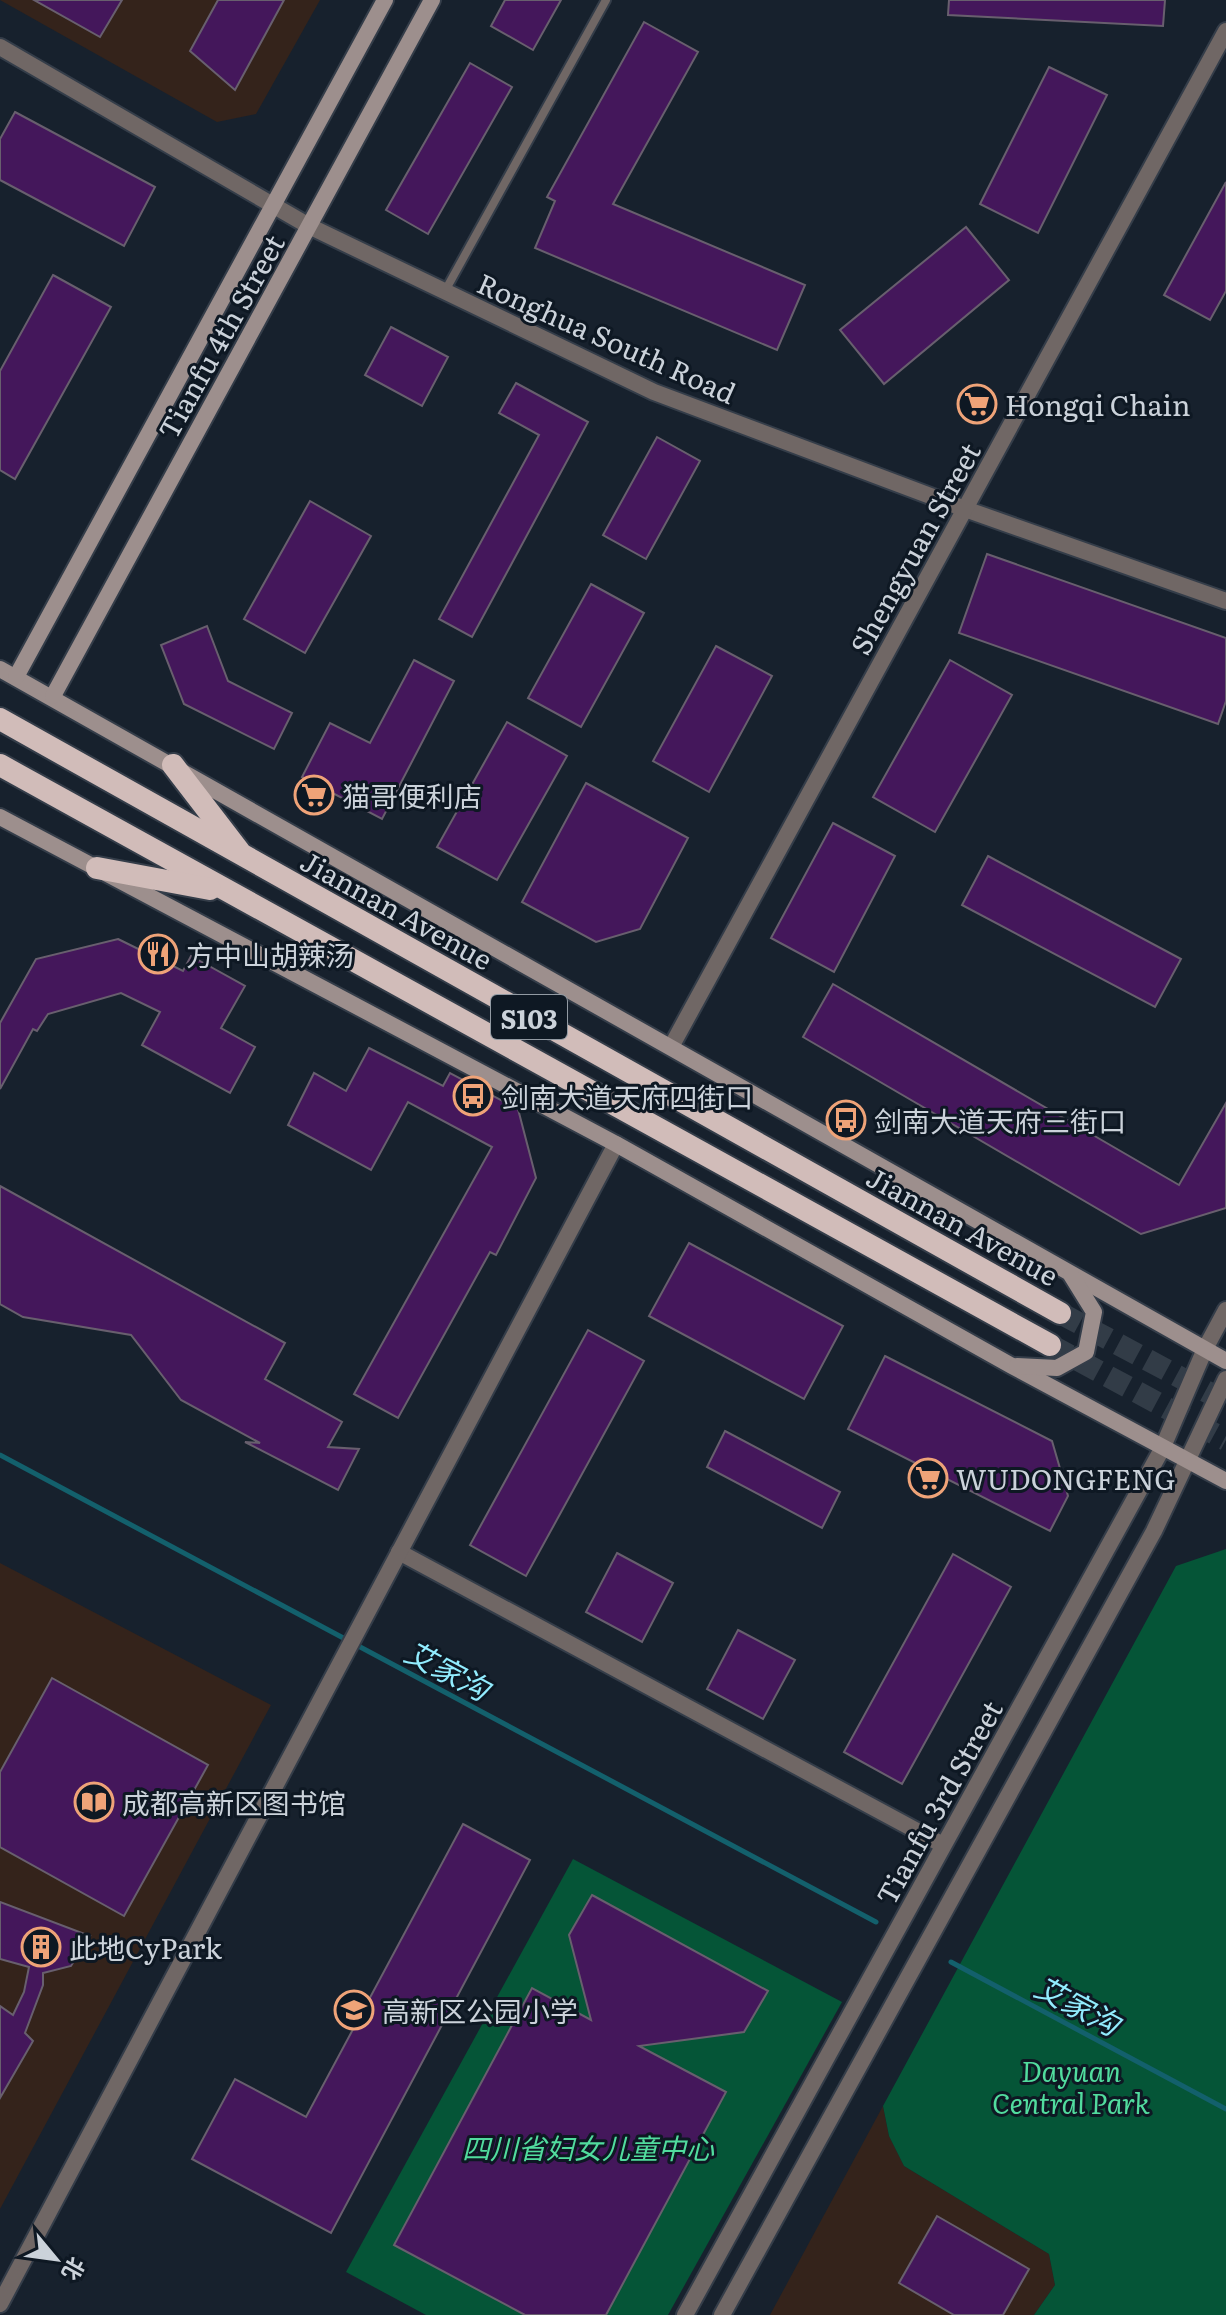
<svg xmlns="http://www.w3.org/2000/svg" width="1226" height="2315" font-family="Literata,'Noto Sans SC',serif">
<rect width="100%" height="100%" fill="#17212d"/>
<!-- commercial -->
<g fill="#34231b">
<path d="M 0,0 L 320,0 L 256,114 L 217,122 Z"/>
<path d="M 0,1563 L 271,1705 L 0,2209 Z"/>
<path d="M 883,2106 L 889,2136 L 904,2166 L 1049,2254 L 1055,2285 L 1034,2315 L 770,2315 Z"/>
</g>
<!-- green -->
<g fill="#055537">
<path d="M 1226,1549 L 1226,2315 L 1034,2315 L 1055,2285 L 1049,2254 L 904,2166 L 889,2136 L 883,2106 L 1176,1566 Z"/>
<path d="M 573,1859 L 842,2002 L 668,2315 L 426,2315 L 346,2272 Z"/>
</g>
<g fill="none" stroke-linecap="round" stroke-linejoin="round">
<!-- stream -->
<g stroke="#13606c" stroke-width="5">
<path d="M 0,1455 L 876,1922"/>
<path d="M 951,1962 L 1226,2109"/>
</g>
</g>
<!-- building -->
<g fill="#44175b" stroke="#685f6e" stroke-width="2">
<path d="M 34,0 L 122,0 L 100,37 Z"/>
<path d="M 218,0 L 284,0 L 235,90 L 190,51 Z"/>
<path d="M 505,0 L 561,0 L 533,50 L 491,26 Z"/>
<path d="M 949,0 L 1165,0 L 1163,26 L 948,15 Z"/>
<path d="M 644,22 L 698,52 L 613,204 L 805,285 L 777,350 L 535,248 L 555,201 L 547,197 Z"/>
<path d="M 470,63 L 512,87 L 428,234 L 386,210 Z"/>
<path d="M 1049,67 L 1107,95 L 1038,233 L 980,204 Z"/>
<path d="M 15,112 L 155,187 L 124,246 L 0,180 L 0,139 Z"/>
<path d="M 1226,182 L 1226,291 L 1210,320 L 1164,295 Z"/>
<path d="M 966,227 L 1009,280 L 884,384 L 840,330 Z"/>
<path d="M 53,275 L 111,307 L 15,479 L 0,470 L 0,371 Z"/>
<path d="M 391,327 L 448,357 L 422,406 L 365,375 Z"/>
<path d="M 516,383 L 588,422 L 472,637 L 439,619 L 539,435 L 499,413 Z"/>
<path d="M 657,437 L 700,461 L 646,559 L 603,535 Z"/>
<path d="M 310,501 L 371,536 L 305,653 L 244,619 Z"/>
<path d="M 987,554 L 1226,638 L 1226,701 L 1218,724 L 959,633 Z"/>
<path d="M 591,584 L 644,613 L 581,727 L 528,698 Z"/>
<path d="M 207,626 L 228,681 L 292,713 L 274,749 L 184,704 L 161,645 Z"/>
<path d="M 716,646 L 772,676 L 709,792 L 653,761 Z"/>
<path d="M 414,660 L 454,681 L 382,819 L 302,777 L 330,723 L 370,743 Z"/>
<path d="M 950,660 L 1012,695 L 935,832 L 873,797 Z"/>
<path d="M 507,722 L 567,756 L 497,880 L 437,847 Z"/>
<path d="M 586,783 L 688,838 L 640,929 L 596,942 L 522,902 Z"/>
<path d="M 833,823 L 895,856 L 834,972 L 771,938 Z"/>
<path d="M 988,856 L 1181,959 L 1155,1007 L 962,905 Z"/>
<path d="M 118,939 L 183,971 L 191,956 L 245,986 L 221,1028 L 255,1047 L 230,1093 L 142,1045 L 160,1012 L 121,993 L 48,1014 L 37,1031 L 33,1029 L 0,1089 L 0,1023 L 36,959 Z"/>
<path d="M 833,984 L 1179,1185 L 1226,1103 L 1226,1208 L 1141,1234 L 803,1037 Z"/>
<path d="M 369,1048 L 443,1086 L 450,1073 L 518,1109 L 536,1178 L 496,1255 L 490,1252 L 398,1418 L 354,1394 L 492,1147 L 408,1102 L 371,1170 L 288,1125 L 314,1073 L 346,1091 Z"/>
<path d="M 0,1186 L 285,1343 L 265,1379 L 342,1422 L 328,1447 L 359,1449 L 338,1490 L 245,1442 L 260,1443 L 181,1400 L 131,1335 L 23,1317 L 0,1304 Z"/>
<path d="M 689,1243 L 843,1326 L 804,1399 L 649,1316 Z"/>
<path d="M 588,1330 L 644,1361 L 526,1576 L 470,1545 Z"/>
<path d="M 885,1356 L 1052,1441 L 1068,1496 L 1050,1531 L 848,1429 Z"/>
<path d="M 725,1431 L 840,1492 L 822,1528 L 707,1467 Z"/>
<path d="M 617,1553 L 673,1583 L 642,1642 L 586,1612 Z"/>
<path d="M 953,1554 L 1011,1587 L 902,1784 L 844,1752 Z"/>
<path d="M 738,1630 L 795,1660 L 763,1719 L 707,1689 Z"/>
<path d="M 52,1678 L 208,1765 L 124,1916 L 0,1847 L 0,1772 Z"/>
<path d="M 463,1824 L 530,1860 L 331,2233 L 192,2159 L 235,2079 L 306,2117 Z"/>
<path d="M 592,1895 L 768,1991 L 744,2032 L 639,2046 L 726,2092 L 606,2315 L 525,2315 L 394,2245 L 532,1988 L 591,2020 L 569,1935 Z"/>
<path d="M 0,1902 L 90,1936 L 71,1966 L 43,1973 L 43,1985 L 25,2033 L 33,2041 L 0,2098 L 0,2006 L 13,2015 L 24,1992 L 29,1967 L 0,1959 Z"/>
<path d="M 937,2216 L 1029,2269 L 1003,2315 L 954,2315 L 899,2283 Z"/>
</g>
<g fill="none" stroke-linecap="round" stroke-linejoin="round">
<!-- trunk-tunnel -->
<g stroke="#323c47" stroke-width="22" stroke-dasharray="22 11" stroke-linecap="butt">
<path d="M 1060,1313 L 1226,1402"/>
<path d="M 1050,1345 L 1226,1440"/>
</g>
<!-- service casing -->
<g stroke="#343d49" stroke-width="12">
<path id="service" d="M 445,291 L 606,0"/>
</g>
<!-- minor casing -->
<g stroke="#343d49" stroke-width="20">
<g id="minor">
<path d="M 0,47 L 309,226 L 654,392 L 965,509 L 1226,601"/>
<path d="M 671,1047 L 1226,31"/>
<path d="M 399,1552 L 943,1845"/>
<path d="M 0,2304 L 616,1144"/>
</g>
</g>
<!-- tertiary casing -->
<g stroke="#343d49" stroke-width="20">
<g id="tertiary">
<path d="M 685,2315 L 1162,1449 L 1205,1349 L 1226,1310"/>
<path d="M 722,2315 L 1154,1531 L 1226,1379"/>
</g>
</g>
<!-- secondary casing -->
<g stroke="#343d49" stroke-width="20">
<g id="secondary">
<path d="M 0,669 L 1226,1361"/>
<path d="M 16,677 L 385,0"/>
<path d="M 53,696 L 432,0"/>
<path d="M 0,817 L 616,1144 L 1012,1366 L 1226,1481"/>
<path d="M 1017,1366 L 1057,1368 L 1086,1352 L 1094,1312 L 1071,1275"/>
</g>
</g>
<!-- trunk casing -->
<g stroke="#343d49" stroke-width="26">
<g id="trunk">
<path d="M 0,719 L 1060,1313"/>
<path d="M 0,765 L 1050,1345"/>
<path d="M 173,765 L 239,851"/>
<path d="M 97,868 L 210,889"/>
</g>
</g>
<!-- service -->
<use href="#service" stroke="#706765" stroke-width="8"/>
<!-- minor -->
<use href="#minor" stroke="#706765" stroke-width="16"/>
<!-- tertiary -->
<use href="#tertiary" stroke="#706765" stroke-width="16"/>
<!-- secondary -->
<use href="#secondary" stroke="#9d8f8d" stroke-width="16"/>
<!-- trunk -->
<use href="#trunk" stroke="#d1bcb9" stroke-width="22"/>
</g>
<!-- icons -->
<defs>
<g id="supermarket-ring" transform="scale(2)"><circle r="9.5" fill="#0e1823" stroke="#efa378" stroke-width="1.5"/><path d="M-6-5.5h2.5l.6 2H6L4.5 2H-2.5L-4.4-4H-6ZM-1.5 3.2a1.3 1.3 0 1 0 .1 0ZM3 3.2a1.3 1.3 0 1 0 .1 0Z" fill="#efa378"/></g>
<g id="restaurant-ring" transform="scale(2)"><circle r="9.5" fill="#0e1823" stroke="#efa378" stroke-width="1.5"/><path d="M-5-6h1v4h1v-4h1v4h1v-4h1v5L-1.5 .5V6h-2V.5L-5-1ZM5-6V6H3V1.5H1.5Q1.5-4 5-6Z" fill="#efa378"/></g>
<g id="bus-ring" transform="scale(2)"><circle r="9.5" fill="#0e1823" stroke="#efa378" stroke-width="1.5"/><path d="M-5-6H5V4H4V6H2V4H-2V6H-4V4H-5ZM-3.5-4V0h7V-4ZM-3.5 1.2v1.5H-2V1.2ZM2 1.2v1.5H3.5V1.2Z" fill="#efa378"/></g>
<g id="library-ring" transform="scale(2)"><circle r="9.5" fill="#0e1823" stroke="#efa378" stroke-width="1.5"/><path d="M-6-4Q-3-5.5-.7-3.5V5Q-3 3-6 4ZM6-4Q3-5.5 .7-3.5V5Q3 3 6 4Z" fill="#efa378"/></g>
<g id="building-ring" transform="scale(2)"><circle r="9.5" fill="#0e1823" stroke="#efa378" stroke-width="1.5"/><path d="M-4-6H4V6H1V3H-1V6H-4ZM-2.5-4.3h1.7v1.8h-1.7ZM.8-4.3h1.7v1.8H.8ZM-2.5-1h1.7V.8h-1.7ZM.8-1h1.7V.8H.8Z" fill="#efa378"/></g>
<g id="school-ring" transform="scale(2)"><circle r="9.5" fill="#0e1823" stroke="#efa378" stroke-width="1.5"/><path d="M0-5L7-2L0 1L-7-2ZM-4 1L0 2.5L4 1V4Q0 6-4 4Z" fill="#efa378"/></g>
</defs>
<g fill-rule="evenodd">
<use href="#supermarket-ring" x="977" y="404"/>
<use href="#supermarket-ring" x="314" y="795"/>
<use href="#restaurant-ring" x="158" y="954"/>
<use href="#bus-ring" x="473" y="1096"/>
<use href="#bus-ring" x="846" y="1120"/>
<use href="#supermarket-ring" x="928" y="1478"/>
<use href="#library-ring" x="94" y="1802"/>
<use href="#building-ring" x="41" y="1947"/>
<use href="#school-ring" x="354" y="2010"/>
</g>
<g text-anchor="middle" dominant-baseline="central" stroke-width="6" stroke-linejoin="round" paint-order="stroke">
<!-- shield labels -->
<rect fill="#0e1823" stroke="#929aa3" stroke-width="2" x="491" y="995" width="76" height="44" rx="6"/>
<g font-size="26" font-weight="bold" fill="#cbd2da">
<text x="529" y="1017">S103</text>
</g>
<!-- street labels -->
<g font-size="28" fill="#cbd2da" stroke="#0e1823">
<text transform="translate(220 336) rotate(-61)">Tianfu 4th Street</text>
<text transform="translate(607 337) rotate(24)">Ronghua South Road</text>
<text transform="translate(914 548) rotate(-61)">Shengyuan Street</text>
<text transform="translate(397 909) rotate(29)">Jiannan Avenue</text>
<text transform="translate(963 1225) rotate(29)">Jiannan Avenue</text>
<text transform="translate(938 1802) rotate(-61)">Tianfu 3rd Street</text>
</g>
<!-- poi labels -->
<g font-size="28" fill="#cbd2da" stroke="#0e1823" text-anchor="start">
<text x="1005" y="404">Hongqi Chain</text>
<text x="342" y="795">猫哥便利店</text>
<text x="186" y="954">方中山胡辣汤</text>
<text x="501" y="1096">剑南大道天府四街口</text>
<text x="874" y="1120">剑南大道天府三街口</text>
<text x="956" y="1478">WUDONGFENG</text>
<text x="122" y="1802">成都高新区图书馆</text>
<text x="69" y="1947">此地CyPark</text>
<text x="382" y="2010">高新区公园小学</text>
</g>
<!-- park labels -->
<g font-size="28" font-style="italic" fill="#51dc9e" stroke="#0e1823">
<text x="1071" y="2070">Dayuan<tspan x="1071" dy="32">Central Park</tspan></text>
<text x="588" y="2147">四川省妇女儿童中心</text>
</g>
<!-- water labels -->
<g font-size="30" font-style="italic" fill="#92ecfe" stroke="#0e1823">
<text transform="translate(448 1669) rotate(28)">艾家沟</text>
<text transform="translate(1078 2004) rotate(28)">艾家沟</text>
</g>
</g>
<!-- north arrow -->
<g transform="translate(56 2259) rotate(119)" stroke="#0e1823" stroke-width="6" paint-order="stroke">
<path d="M0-6L14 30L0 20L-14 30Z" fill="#cbd2da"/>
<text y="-12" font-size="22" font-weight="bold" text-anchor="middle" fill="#cbd2da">北</text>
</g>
</svg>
